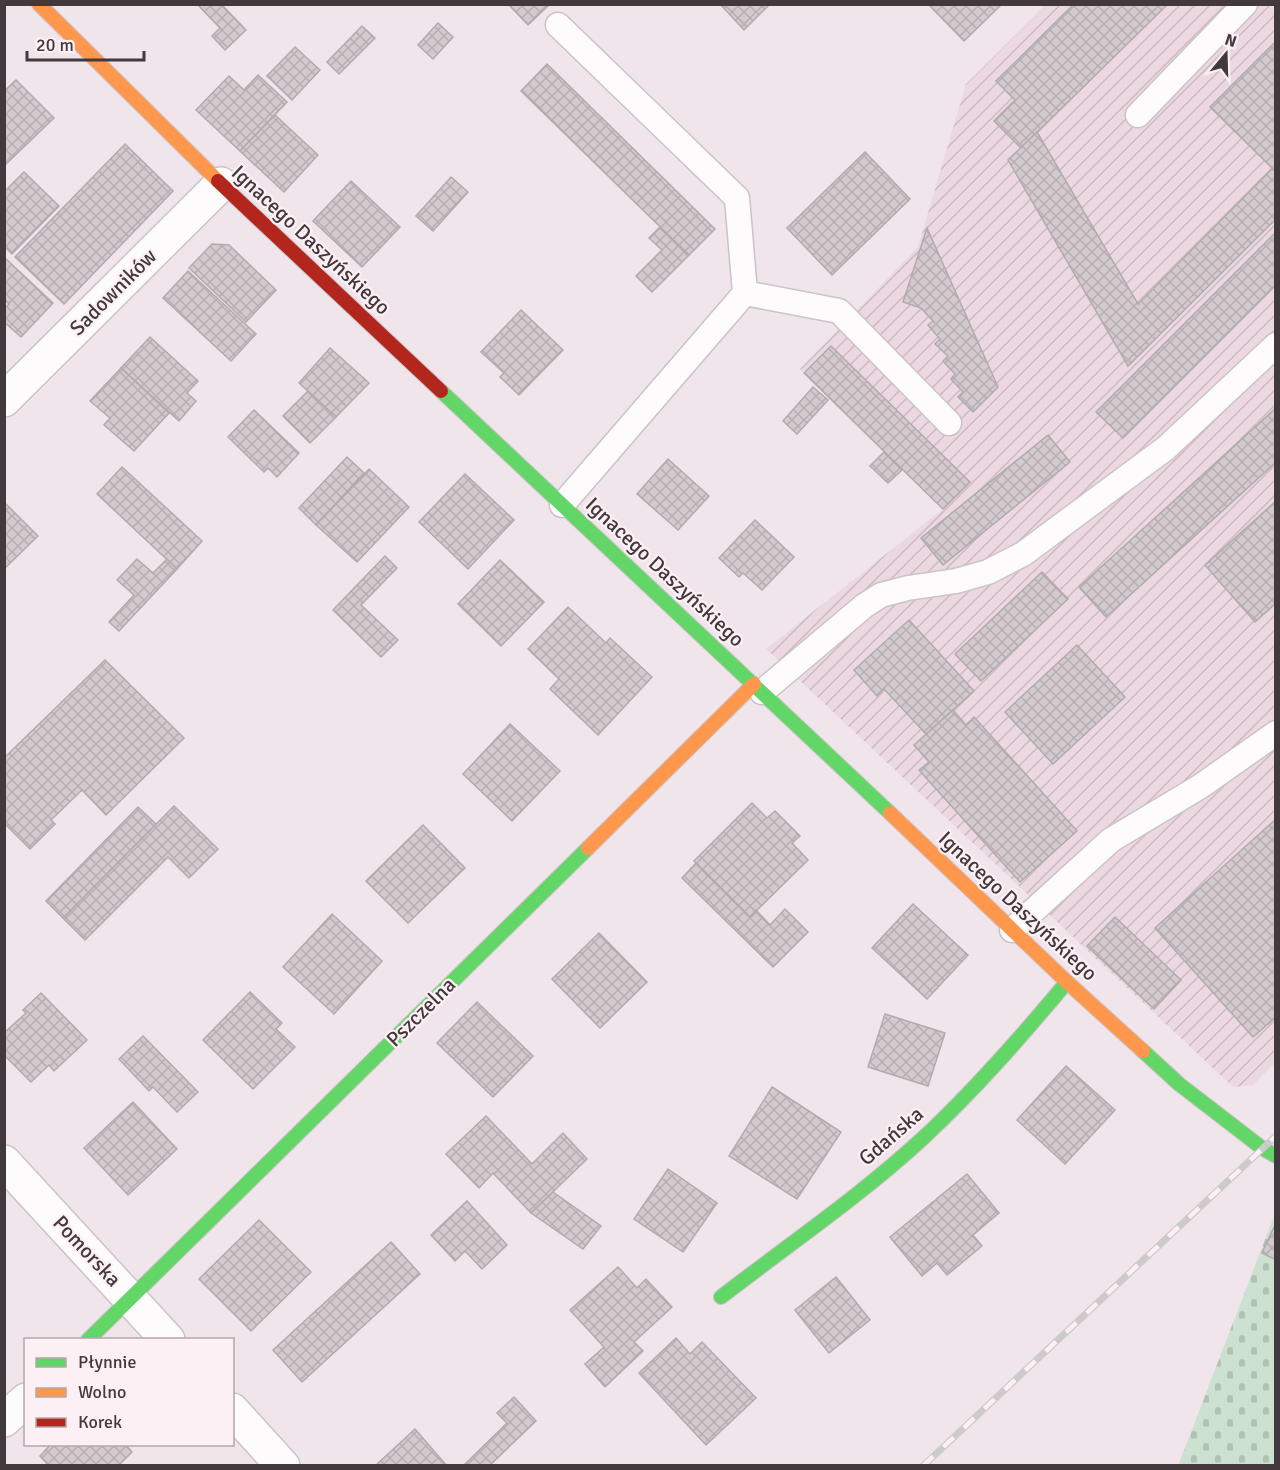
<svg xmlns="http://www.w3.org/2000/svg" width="1280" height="1470" font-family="Signika,sans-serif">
<defs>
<pattern id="industrial-furrows" width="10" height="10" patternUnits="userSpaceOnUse" patternTransform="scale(1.5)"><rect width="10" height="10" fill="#ecd8e0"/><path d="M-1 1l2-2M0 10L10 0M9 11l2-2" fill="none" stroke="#ccbac1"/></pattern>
<pattern id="cemetery-stones" width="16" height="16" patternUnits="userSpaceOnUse" patternTransform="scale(1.5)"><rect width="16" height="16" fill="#cce1d0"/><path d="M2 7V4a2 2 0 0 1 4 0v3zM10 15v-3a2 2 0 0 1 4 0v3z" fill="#b0c2b4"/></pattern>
<pattern id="building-cross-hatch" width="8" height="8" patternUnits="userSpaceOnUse" patternTransform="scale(1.5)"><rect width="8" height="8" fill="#d3cace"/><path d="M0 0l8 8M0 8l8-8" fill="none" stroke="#b6aeb2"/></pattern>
</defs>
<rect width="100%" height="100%" fill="#f0e5ea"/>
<!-- industrial -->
<path fill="url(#industrial-furrows)" d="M 1046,5 L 1275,5 L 1275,1063 L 1253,1085 L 1233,1087 L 766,649 L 943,509 L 970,482 L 832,346 L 804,373 L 800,369 L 918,247 L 966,84 Z"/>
<!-- cemetery -->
<path fill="url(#cemetery-stones)" d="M 1273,1219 L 1275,1220 L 1275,1465 L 1178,1466 Z"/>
<!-- building -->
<g fill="url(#building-cross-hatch)" stroke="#b2aaae" stroke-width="1.5">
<path d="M 197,4 L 221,4 L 246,30 L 225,50 L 212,36 L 220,28 Z"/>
<path d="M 508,4 L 550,4 L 528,25 Z"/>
<path d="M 720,4 L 770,4 L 744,30 Z"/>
<path d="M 928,4 L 1002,4 L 964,41 Z"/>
<path d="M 1074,4 L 1168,4 L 1021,148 L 994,121 L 1015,100 L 996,81 Z"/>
<path d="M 438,23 L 453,37 L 433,59 L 418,45 Z"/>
<path d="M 362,26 L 375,38 L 339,74 L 327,62 Z"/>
<path d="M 1276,41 L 1276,172 L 1210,107 Z"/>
<path d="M 295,47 L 320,70 L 292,100 L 267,76 Z"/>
<path d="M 547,64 L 715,229 L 689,255 L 521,91 Z"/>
<path d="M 258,75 L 287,102 L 240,151 L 196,110 L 229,76 L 244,90 Z"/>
<path d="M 16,80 L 54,118 L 4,166 L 4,91 Z"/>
<path d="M 275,115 L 318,155 L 284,192 L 240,151 Z"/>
<path d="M 1037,132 L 1138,304 L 1272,169 L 1276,172 L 1276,219 L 1128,366 L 1008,160 Z"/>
<path d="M 125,144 L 173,191 L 64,304 L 15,257 Z"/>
<path d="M 865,152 L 910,199 L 832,275 L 787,228 Z"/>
<path d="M 24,172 L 59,206 L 12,254 L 4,246 L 4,192 Z"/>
<path d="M 451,177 L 468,192 L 433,231 L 416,216 Z"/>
<path d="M 351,181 L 400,227 L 362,267 L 313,221 Z"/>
<path d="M 660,227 L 689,255 L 652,292 L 636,276 L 662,250 L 649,238 Z"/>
<path d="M 927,228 L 998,387 L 973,412 L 958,397 L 963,392 L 951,379 L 955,374 L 943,361 L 948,356 L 935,344 L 940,339 L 928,325 L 933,321 L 921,308 L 903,302 Z"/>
<path d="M 1276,232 L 1276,285 L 1123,438 L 1096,412 Z"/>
<path d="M 212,244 L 229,245 L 276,290 L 246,322 L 189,268 Z"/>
<path d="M 5,258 L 53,303 L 21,337 L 4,322 L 4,309 L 9,304 L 4,299 Z"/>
<path d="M 188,271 L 256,334 L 231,361 L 163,298 Z"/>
<path d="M 521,310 L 563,350 L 519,395 L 500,377 L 504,373 L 481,352 Z"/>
<path d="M 150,337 L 198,381 L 187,393 L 196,401 L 179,421 L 121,368 Z"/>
<path d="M 831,346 L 970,482 L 943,509 L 804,373 Z"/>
<path d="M 330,348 L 369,383 L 336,417 L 299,383 Z"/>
<path d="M 121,368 L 169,413 L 134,451 L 104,425 L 110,418 L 90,401 Z"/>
<path d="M 813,387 L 828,400 L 797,434 L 783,421 Z"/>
<path d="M 308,391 L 336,417 L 310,443 L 283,416 Z"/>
<path d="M 1276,408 L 1276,462 L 1106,617 L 1079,587 Z"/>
<path d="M 254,410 L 299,453 L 277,477 L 268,468 L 264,472 L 228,437 Z"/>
<path d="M 1048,435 L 1070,462 L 943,565 L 921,538 Z"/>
<path d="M 884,452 L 902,470 L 888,483 L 870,466 Z"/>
<path d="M 347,457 L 364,473 L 316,525 L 299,508 Z"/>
<path d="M 668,459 L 709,496 L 678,530 L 637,494 Z"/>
<path d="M 122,467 L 202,541 L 177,569 L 97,494 Z"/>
<path d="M 369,469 L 409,507 L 357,562 L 316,525 Z"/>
<path d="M 465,474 L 514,520 L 468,569 L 419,522 Z"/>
<path d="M 1276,501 L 1276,603 L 1255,622 L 1205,565 Z"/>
<path d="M 4,502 L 38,536 L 4,569 Z"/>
<path d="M 755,520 L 794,557 L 762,590 L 743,573 L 739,577 L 719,558 Z"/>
<path d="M 385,556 L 397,568 L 361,605 L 398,640 L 381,657 L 333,610 Z"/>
<path d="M 137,559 L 153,573 L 167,559 L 177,569 L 119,631 L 109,622 L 134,595 L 117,580 Z"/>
<path d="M 500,560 L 544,602 L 501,646 L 458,604 Z"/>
<path d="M 1042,572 L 1068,599 L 981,681 L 955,654 Z"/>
<path d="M 568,607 L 606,643 L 610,638 L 652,677 L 598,735 L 550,689 L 559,679 L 528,649 Z"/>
<path d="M 909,620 L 974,691 L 926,734 L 884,689 L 877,696 L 854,670 Z"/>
<path d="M 1077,645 L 1125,697 L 1053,764 L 1005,712 Z"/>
<path d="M 105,660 L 184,738 L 106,815 L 82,790 L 51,820 L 55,824 L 30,849 L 4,823 L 4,758 Z"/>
<path d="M 953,710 L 966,725 L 974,717 L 1077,831 L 1020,882 L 919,770 L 929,762 L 914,745 Z"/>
<path d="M 510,724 L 560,771 L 512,821 L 463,774 Z"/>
<path d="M 752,803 L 767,818 L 775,811 L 800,836 L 792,843 L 808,860 L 750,917 L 694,861 Z"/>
<path d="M 174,806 L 218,849 L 189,878 L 168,857 L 85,940 L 63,918 Z"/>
<path d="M 138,807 L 156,824 L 63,918 L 46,901 Z"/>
<path d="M 1276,819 L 1276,1017 L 1253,1037 L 1155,928 Z"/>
<path d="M 423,825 L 465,868 L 408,923 L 366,881 Z"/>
<path d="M 696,863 L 750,917 L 756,910 L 770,925 L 785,909 L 808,932 L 773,967 L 682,878 Z"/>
<path d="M 913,904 L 968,955 L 927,999 L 872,948 Z"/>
<path d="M 332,914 L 382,961 L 334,1014 L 283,967 Z"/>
<path d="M 1115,917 L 1181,980 L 1154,1009 L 1087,946 Z"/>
<path d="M 599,933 L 647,982 L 600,1028 L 552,979 Z"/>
<path d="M 250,992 L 282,1023 L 276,1029 L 295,1047 L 253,1089 L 203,1040 Z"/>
<path d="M 41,993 L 87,1040 L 54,1071 L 49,1065 L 31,1082 L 4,1055 L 4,1033 L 26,1013 L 23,1010 Z"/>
<path d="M 477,1002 L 533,1056 L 493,1097 L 437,1043 Z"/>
<path d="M 885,1014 L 945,1033 L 928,1086 L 868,1067 Z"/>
<path d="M 143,1036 L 198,1092 L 177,1112 L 153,1087 L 149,1091 L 119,1059 Z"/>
<path d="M 1066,1066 L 1115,1110 L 1065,1164 L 1017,1120 Z"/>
<path d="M 772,1087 L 841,1132 L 797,1199 L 729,1156 Z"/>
<path d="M 133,1102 L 177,1149 L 128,1195 L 84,1148 Z"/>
<path d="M 486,1116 L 532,1164 L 563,1133 L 587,1159 L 531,1213 L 493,1173 L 479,1188 L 446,1154 Z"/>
<path d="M 668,1169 L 717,1203 L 683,1252 L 634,1219 Z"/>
<path d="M 967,1174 L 999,1213 L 973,1235 L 982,1246 L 947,1275 L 937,1263 L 922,1276 L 890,1237 Z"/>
<path d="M 553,1192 L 601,1226 L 583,1249 L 531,1213 Z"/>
<path d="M 467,1201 L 507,1245 L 482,1269 L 465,1251 L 455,1261 L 431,1235 Z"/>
<path d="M 259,1220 L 311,1272 L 251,1331 L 199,1279 Z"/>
<path d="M 1276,1223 L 1276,1260 L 1262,1253 Z"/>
<path d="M 391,1242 L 420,1274 L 302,1382 L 273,1350 Z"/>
<path d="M 618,1267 L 637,1288 L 646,1279 L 672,1307 L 634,1342 L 643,1351 L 605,1387 L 585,1364 L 604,1347 L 570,1310 Z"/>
<path d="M 836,1277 L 870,1320 L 829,1353 L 795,1310 Z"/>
<path d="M 676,1338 L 690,1354 L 702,1342 L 756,1398 L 706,1445 L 639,1373 Z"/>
<path d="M 514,1397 L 536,1421 L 489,1466 L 463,1466 L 507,1423 L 497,1413 Z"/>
<path d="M 415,1429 L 447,1466 L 375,1466 Z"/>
<path d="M 51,1444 L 125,1444 L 132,1452 L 118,1466 L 49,1466 L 40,1456 Z"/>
</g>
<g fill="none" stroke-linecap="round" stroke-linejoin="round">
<!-- lane casing -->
<g stroke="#ccc3c7" stroke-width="27">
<g id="lane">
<path d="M 558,25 L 737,198 L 745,293 L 562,505"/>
<path d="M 1138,115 L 1245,4"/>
<path d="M 745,293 L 839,311 L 949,423"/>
<path d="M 762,692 L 864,606 L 881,595 L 908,588 L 956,581 L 988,572 L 1023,554 L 1166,448 L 1276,345"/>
<path d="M 1012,930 L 1111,840 L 1201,786 L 1276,733"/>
</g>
</g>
<!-- street casing -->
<g stroke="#ccc3c7" stroke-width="36">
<g id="street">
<path d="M 4,400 L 221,184"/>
<path d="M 4,1162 L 168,1340"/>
<path d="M 232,1410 L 283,1466"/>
<path d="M 4,1420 L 26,1400"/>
</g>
</g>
<!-- fast casing -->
<g stroke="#ccc3c7" stroke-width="16">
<g id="fast">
<path d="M 441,391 L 890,813"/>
<path d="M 1143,1051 L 1179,1084 L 1262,1148 L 1276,1156"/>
<path d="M 721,1297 C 788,1245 859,1197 922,1139 C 974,1091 1021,1037 1067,982"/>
<path d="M 88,1340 L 588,848"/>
</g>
</g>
<!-- slow casing -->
<g stroke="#ccc3c7" stroke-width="16">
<g id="slow">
<path d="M 39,4 L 218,181"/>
<path d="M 890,813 L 1067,982 L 1143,1051"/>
<path d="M 588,848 L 754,684"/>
</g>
</g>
<!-- jam casing -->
<g stroke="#ccc3c7" stroke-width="16">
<path id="jam" d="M 218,181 L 441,391"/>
</g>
<!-- lane -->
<use href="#lane" stroke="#fdfbfc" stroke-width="24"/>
<!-- street -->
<use href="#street" stroke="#fdfbfc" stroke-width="33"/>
<!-- fast -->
<use href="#fast" stroke="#63d668" stroke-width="14"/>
<!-- slow -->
<use href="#slow" stroke="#ff974d" stroke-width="14"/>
<!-- jam -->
<use href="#jam" stroke="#b3261e" stroke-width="14"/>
<!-- rail casing -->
<g stroke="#cccacb" stroke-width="7">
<path id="rail" d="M 923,1466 L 1276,1136"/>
</g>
<!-- rail -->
<use href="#rail" stroke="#fdf0f5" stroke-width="4.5" stroke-dasharray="14" stroke-linecap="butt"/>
</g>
<g text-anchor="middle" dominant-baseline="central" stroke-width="4.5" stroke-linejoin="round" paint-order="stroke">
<!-- street labels -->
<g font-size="21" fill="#41393c" stroke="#fdf0f5">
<text transform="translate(311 240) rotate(43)">Ignacego Daszyńskiego</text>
<text transform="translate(113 292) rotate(-45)">Sadowników</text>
<text transform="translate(665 572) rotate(43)">Ignacego Daszyńskiego</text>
<text transform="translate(1018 906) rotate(43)">Ignacego Daszyńskiego</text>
<text transform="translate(421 1012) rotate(-45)">Pszczelna</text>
<text transform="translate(891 1136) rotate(-41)">Gdańska</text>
<text transform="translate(87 1251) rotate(47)">Pomorska</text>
</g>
</g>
<!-- border -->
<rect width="1280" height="1470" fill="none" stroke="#41393c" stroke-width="12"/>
<!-- legend -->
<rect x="24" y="1338" width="210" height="108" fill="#fdf0f5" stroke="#b2a7ab" stroke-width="1.5"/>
<rect x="36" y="1358" width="30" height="9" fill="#63d668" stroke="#b2a7ab" stroke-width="1.5"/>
<text x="78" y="1368" font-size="18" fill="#41393c">Płynnie</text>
<rect x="36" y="1388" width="30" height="9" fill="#ff974d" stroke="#b2a7ab" stroke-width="1.5"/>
<text x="78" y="1398" font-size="18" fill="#41393c">Wolno</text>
<rect x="36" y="1418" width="30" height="9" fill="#b3261e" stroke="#b2a7ab" stroke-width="1.5"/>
<text x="78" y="1428" font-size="18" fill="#41393c">Korek</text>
<!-- north arrow -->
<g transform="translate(1226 54) rotate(19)" stroke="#fdf0f5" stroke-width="4.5" paint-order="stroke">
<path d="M0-4.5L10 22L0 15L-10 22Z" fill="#41393c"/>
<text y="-9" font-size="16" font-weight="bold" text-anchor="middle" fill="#41393c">N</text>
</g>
<!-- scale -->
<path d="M27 51v9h117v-9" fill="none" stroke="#41393c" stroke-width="3"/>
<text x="36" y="51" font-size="18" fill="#41393c" stroke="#fdf0f5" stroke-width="4.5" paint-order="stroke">20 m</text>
</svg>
